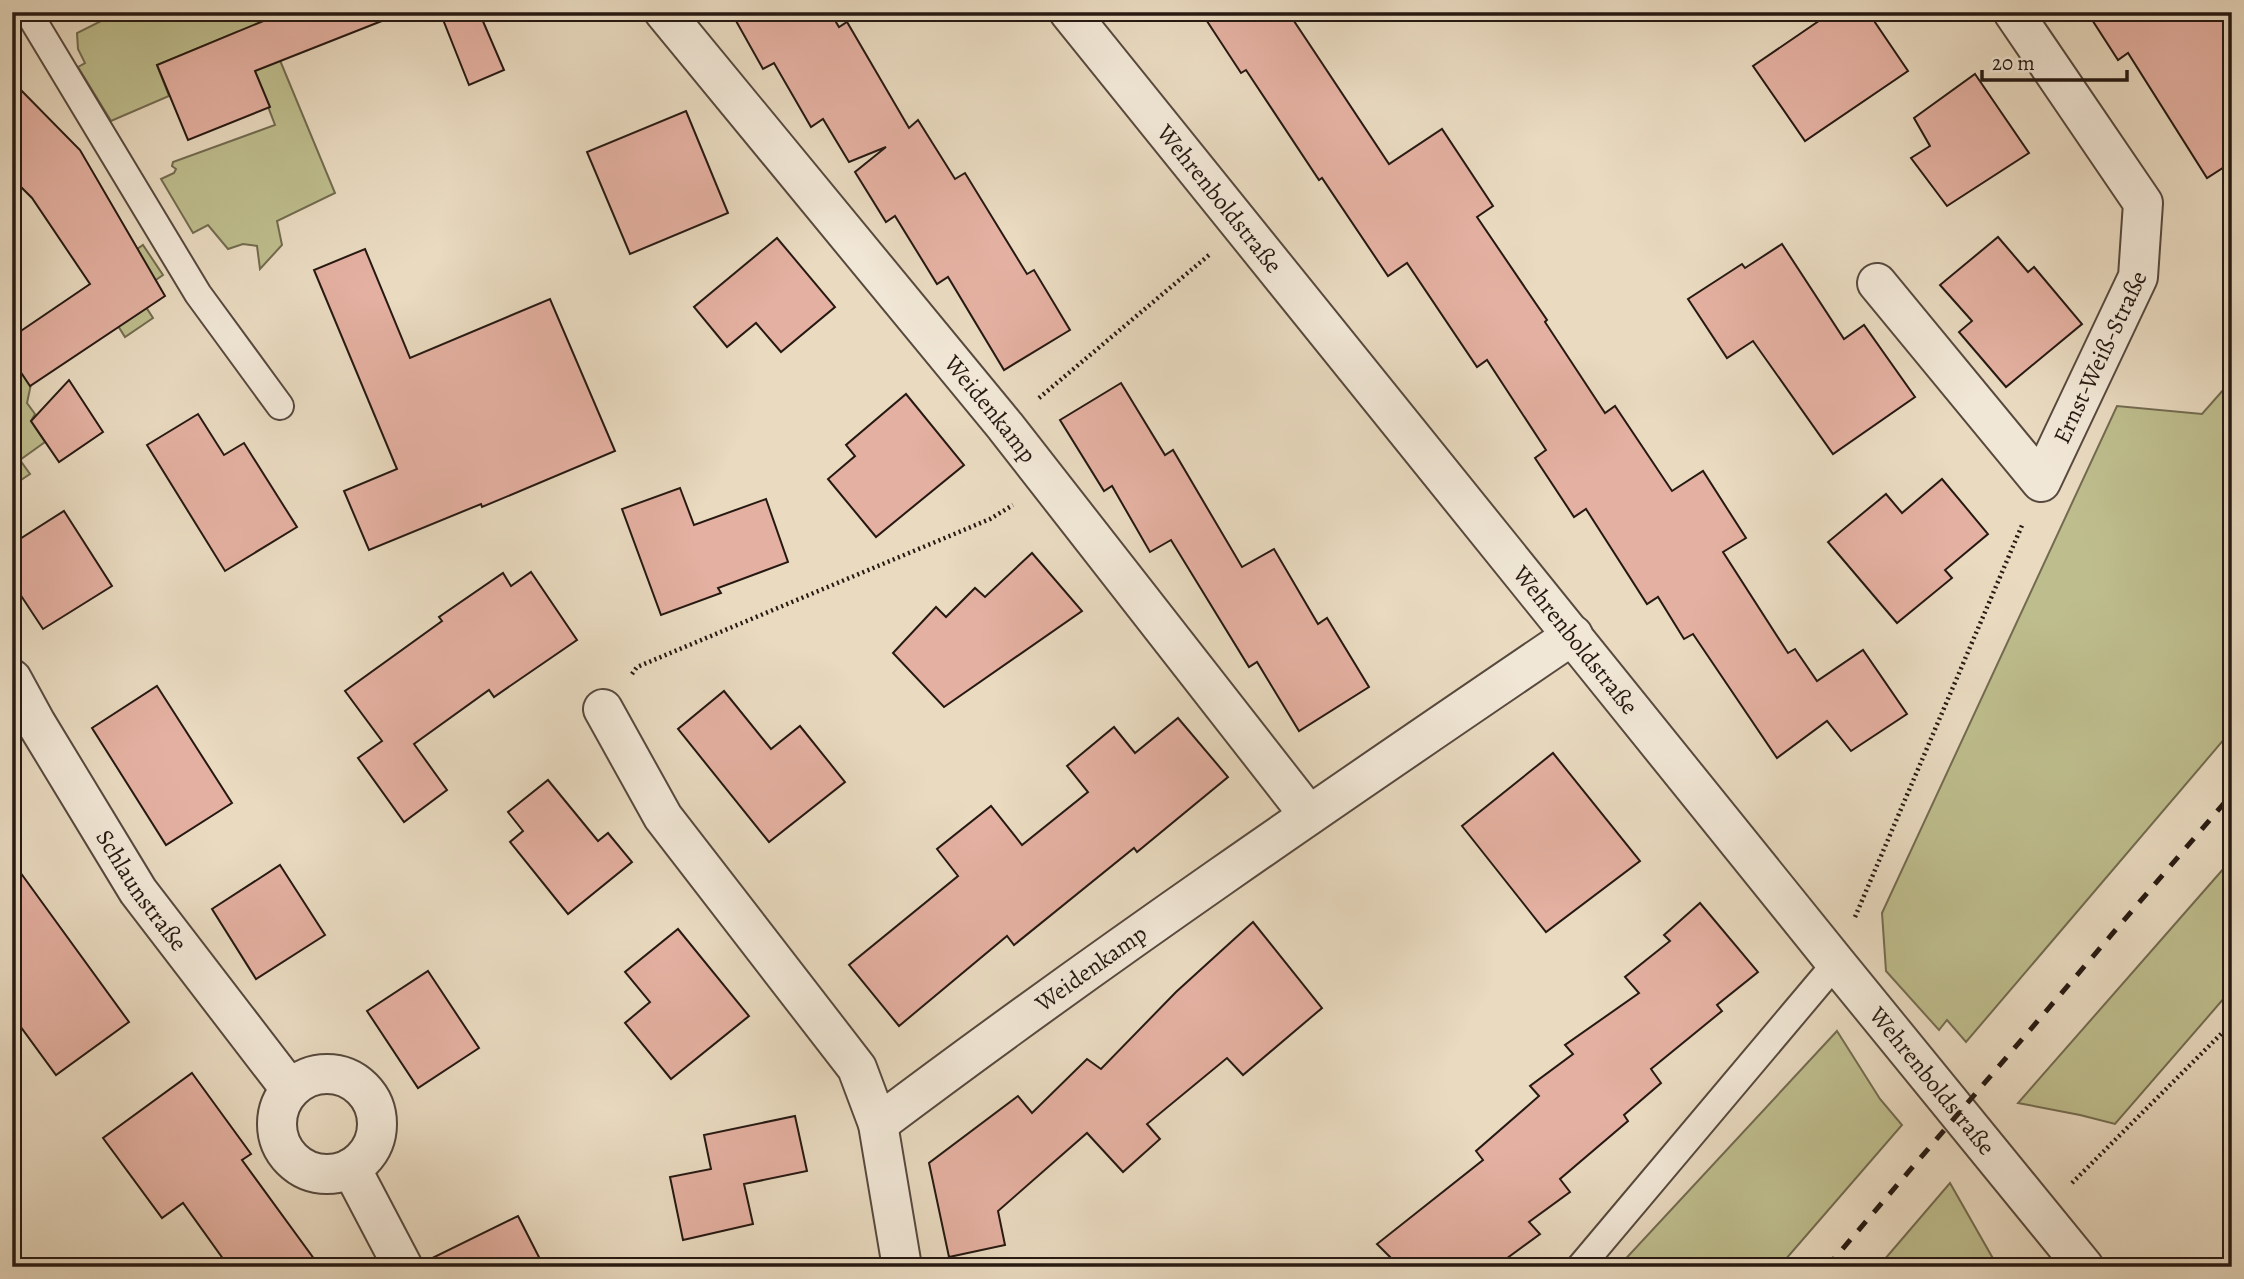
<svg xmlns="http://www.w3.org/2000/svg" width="2244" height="1279" font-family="Alegreya,serif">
<rect width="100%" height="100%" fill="#e9dac0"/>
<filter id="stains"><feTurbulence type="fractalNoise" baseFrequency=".00286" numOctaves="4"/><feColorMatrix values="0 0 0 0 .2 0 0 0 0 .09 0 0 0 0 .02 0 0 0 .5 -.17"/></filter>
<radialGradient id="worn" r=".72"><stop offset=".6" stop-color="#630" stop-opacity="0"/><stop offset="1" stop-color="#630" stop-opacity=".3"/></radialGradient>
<!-- green -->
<g fill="#bebd8d" stroke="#726b50" stroke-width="2">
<path d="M 119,12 L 260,12 L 335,193 L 277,221 L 282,245 L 260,269 L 257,246 L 243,244 L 228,249 L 208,225 L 193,233 L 161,179 L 174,173 L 176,169 L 172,166 L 173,162 L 275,125 L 239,31 L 157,65 L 169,96 L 111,121 L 78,67 L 85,63 L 78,49 L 77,33 Z"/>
<path d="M 143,245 L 163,275 L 137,293 L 153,318 L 125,337 L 90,281 Z"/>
<path d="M 28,364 L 31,384 L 27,403 L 35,414 L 31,421 L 45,442 L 20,460 L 30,474 L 12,486 L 12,372 Z"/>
<path d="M 2232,380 L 2232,730 L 1966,1042 L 1947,1020 L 1939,1030 L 1886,971 L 1882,913 L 2117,406 L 2202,414 Z"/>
<path d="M 2232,859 L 2232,989 L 2115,1124 L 2080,1115 L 2018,1103 Z"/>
<path d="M 1837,1031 L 1880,1099 L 1902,1125 L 1779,1267 L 1618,1267 Z"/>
<path d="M 1950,1183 L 1995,1262 L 1991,1267 L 1878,1267 Z"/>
</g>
<!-- building -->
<g fill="#e4b0a1" stroke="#261912" stroke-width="2">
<path d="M 285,12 L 397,12 L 397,15 L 255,71 L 270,107 L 188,140 L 157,65 Z"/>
<path d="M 440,12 L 479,12 L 504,70 L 469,85 Z"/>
<path d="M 731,12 L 830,12 L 839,27 L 847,22 L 909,128 L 918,120 L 955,179 L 965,173 L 1027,274 L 1034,270 L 1070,330 L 1004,370 L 948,277 L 937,284 L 895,216 L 886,222 L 855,172 L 886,147 L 849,162 L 823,119 L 811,127 L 774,63 L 763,69 Z"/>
<path d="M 1201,12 L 1288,12 L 1389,164 L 1442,129 L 1493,206 L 1477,217 L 1547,320 L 1545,322 L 1605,413 L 1615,406 L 1672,491 L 1703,471 L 1746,538 L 1723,552 L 1788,653 L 1795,649 L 1817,681 L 1863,650 L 1907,714 L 1851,751 L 1827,721 L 1777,758 L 1693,634 L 1684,639 L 1658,597 L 1647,604 L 1586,509 L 1574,517 L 1535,458 L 1546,450 L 1487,360 L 1477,367 L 1407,263 L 1388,276 L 1322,178 L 1319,180 L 1246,70 L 1241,73 Z"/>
<path d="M 1832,12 L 1868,12 L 1908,71 L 1805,141 L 1753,66 Z"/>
<path d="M 2087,12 L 2232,12 L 2232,162 L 2207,178 L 2128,53 L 2118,60 Z"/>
<path d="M 1975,74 L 2029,153 L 1947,206 L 1911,158 L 1930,146 L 1914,118 Z"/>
<path d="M 12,81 L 80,150 L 165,296 L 30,386 L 12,359 L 12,337 L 90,284 L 32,198 L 12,178 Z"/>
<path d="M 686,111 L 728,213 L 630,254 L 587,152 Z"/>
<path d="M 1998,237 L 2028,272 L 2034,267 L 2082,324 L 2006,387 L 1959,332 L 1972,321 L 1940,285 Z"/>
<path d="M 777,238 L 835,307 L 781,352 L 756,323 L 727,347 L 694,307 Z"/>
<path d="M 1782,244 L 1844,339 L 1864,325 L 1915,397 L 1833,454 L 1753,341 L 1727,358 L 1688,299 L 1742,264 L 1745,268 Z"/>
<path d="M 365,249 L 410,358 L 550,299 L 615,451 L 482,507 L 481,504 L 369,550 L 344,491 L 397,469 L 314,270 Z"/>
<path d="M 69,380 L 103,432 L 59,462 L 31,421 Z"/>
<path d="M 1121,383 L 1165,455 L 1173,450 L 1242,567 L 1274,549 L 1318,624 L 1327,618 L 1369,687 L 1299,731 L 1257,662 L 1249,667 L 1171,540 L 1150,552 L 1112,486 L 1104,491 L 1060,420 Z"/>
<path d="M 906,394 L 964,465 L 876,537 L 828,479 L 855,456 L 846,445 Z"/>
<path d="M 198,414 L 224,455 L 244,443 L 297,527 L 225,571 L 147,445 Z"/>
<path d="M 1942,479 L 1988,534 L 1945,570 L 1952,578 L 1897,623 L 1828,542 L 1886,494 L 1902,513 Z"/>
<path d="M 680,488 L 694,525 L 766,499 L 788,562 L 718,588 L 721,593 L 661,615 L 622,509 Z"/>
<path d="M 64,511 L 112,586 L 43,629 L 12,582 L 12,544 Z"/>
<path d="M 1032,553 L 1082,611 L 944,707 L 893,653 L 936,607 L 946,617 L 975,588 L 985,597 Z"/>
<path d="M 531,572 L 577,640 L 494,697 L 489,690 L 414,744 L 447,790 L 404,822 L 358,758 L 382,741 L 345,691 L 442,621 L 439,617 L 503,573 L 511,586 Z"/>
<path d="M 157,686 L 232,803 L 166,845 L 92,728 Z"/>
<path d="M 724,691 L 771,749 L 800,726 L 845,782 L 769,842 L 678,729 Z"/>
<path d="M 1178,718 L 1228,777 L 1137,852 L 1134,848 L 1014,945 L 1007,936 L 899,1026 L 849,965 L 958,876 L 937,849 L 991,806 L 1022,845 L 1088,792 L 1067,766 L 1114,727 L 1135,753 Z"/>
<path d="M 1553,753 L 1640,861 L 1546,932 L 1462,826 Z"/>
<path d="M 548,780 L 598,841 L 608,833 L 632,862 L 568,914 L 510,842 L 523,831 L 508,812 Z"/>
<path d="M 12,861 L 129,1022 L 56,1075 L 12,1015 Z"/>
<path d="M 280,865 L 325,935 L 256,979 L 212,909 Z"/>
<path d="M 1700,903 L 1758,972 L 1717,1005 L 1722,1011 L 1651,1069 L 1661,1083 L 1624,1115 L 1628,1121 L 1560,1179 L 1570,1192 L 1529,1222 L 1540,1234 L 1495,1267 L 1400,1267 L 1377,1244 L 1483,1160 L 1476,1151 L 1539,1096 L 1530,1086 L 1573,1054 L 1565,1045 L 1639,993 L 1625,977 L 1670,941 L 1664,935 Z"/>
<path d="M 1253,922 L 1322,1008 L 1243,1075 L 1227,1058 L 1147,1124 L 1160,1139 L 1123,1172 L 1087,1133 L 998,1211 L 1005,1245 L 949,1257 L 929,1163 L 1018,1096 L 1032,1113 L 1087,1059 L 1101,1069 L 1176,992 Z"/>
<path d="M 678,929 L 749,1016 L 671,1079 L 625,1023 L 650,1002 L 625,972 Z"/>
<path d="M 428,971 L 479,1048 L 418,1088 L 367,1011 Z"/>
<path d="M 192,1073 L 251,1154 L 242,1160 L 320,1267 L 229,1267 L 183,1203 L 162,1218 L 103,1138 Z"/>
<path d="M 795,1116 L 807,1171 L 744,1184 L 753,1224 L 683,1240 L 670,1177 L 711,1169 L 704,1135 Z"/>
<path d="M 518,1216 L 544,1267 L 425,1267 L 424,1262 Z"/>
</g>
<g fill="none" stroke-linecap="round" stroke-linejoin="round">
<!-- service casing -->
<g stroke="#57493e" stroke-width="30">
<g id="service">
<path d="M 28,12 L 198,294 L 280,406"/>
<path d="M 1580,1267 L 1836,963"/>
</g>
</g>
<!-- minor casing -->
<g stroke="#57493e" stroke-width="42">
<g id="minor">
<path id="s1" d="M 664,12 L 1005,426 L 1309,815"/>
<path id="s2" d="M 1877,283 L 2041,482 L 2138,277 L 2143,203 L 2013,12"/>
<path id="s3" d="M 12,679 L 36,723 L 138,891 L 290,1089"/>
<path d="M 603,709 L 663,817 L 857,1068 L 878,1124 L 902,1267"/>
<circle cx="327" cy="1124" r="50"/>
<path id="s4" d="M 878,1124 C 1104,954 1339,794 1573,635"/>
<path d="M 351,1168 L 403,1267"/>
</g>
</g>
<!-- tertiary casing -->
<g stroke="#57493e" stroke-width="42">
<g id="tertiary">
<path id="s5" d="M 1069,12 L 1836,963 L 2084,1267"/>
</g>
</g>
<!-- path -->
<g stroke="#261912" stroke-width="4.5" stroke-dasharray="2 3.5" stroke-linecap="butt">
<path d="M 1039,398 L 1209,255"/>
<path d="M 632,674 L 637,667 L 990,519 L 1013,505"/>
<path d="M 1855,917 L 2023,523"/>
<path d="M 2072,1183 L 2232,1023"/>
</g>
<!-- service -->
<use href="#service" stroke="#f1e7d6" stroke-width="26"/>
<!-- minor -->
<use href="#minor" stroke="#f1e7d6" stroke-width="38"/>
<!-- tertiary -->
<use href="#tertiary" stroke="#f1e7d6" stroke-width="38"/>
<!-- rail -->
<path stroke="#261912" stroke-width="5" stroke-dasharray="12 12" stroke-linecap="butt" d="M 1827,1267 L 2232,794"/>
</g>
<g text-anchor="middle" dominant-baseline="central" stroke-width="5" stroke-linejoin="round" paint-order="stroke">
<!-- street labels -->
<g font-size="24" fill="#261912" stroke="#f1e7d6">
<text stroke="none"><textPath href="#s5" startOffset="240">Wehrenboldstraße</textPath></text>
<text stroke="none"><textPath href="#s2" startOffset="396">Ernst-Weiß-Straße</textPath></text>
<text stroke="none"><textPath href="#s1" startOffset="514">Weidenkamp</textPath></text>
<text stroke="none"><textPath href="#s5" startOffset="807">Wehrenboldstraße</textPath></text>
<text stroke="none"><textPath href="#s3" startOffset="248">Schlaunstraße</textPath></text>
<text stroke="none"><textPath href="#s4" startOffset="264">Weidenkamp</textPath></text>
<text stroke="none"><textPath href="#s5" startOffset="1374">Wehrenboldstraße</textPath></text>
</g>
</g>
<!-- margin -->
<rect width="2244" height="1279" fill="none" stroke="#e9dac0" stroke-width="42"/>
<rect x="14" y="14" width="2216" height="1251" fill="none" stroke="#261912" stroke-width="3.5"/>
<rect x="21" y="21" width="2202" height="1237" fill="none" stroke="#261912" stroke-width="2"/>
<!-- scale -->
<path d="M1982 70v10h145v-10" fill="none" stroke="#261912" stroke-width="3.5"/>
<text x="1992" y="70" font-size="21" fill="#261912" stroke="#f1e7d6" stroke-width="5" paint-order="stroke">20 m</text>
<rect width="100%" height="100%" filter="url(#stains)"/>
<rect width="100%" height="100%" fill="url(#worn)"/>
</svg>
